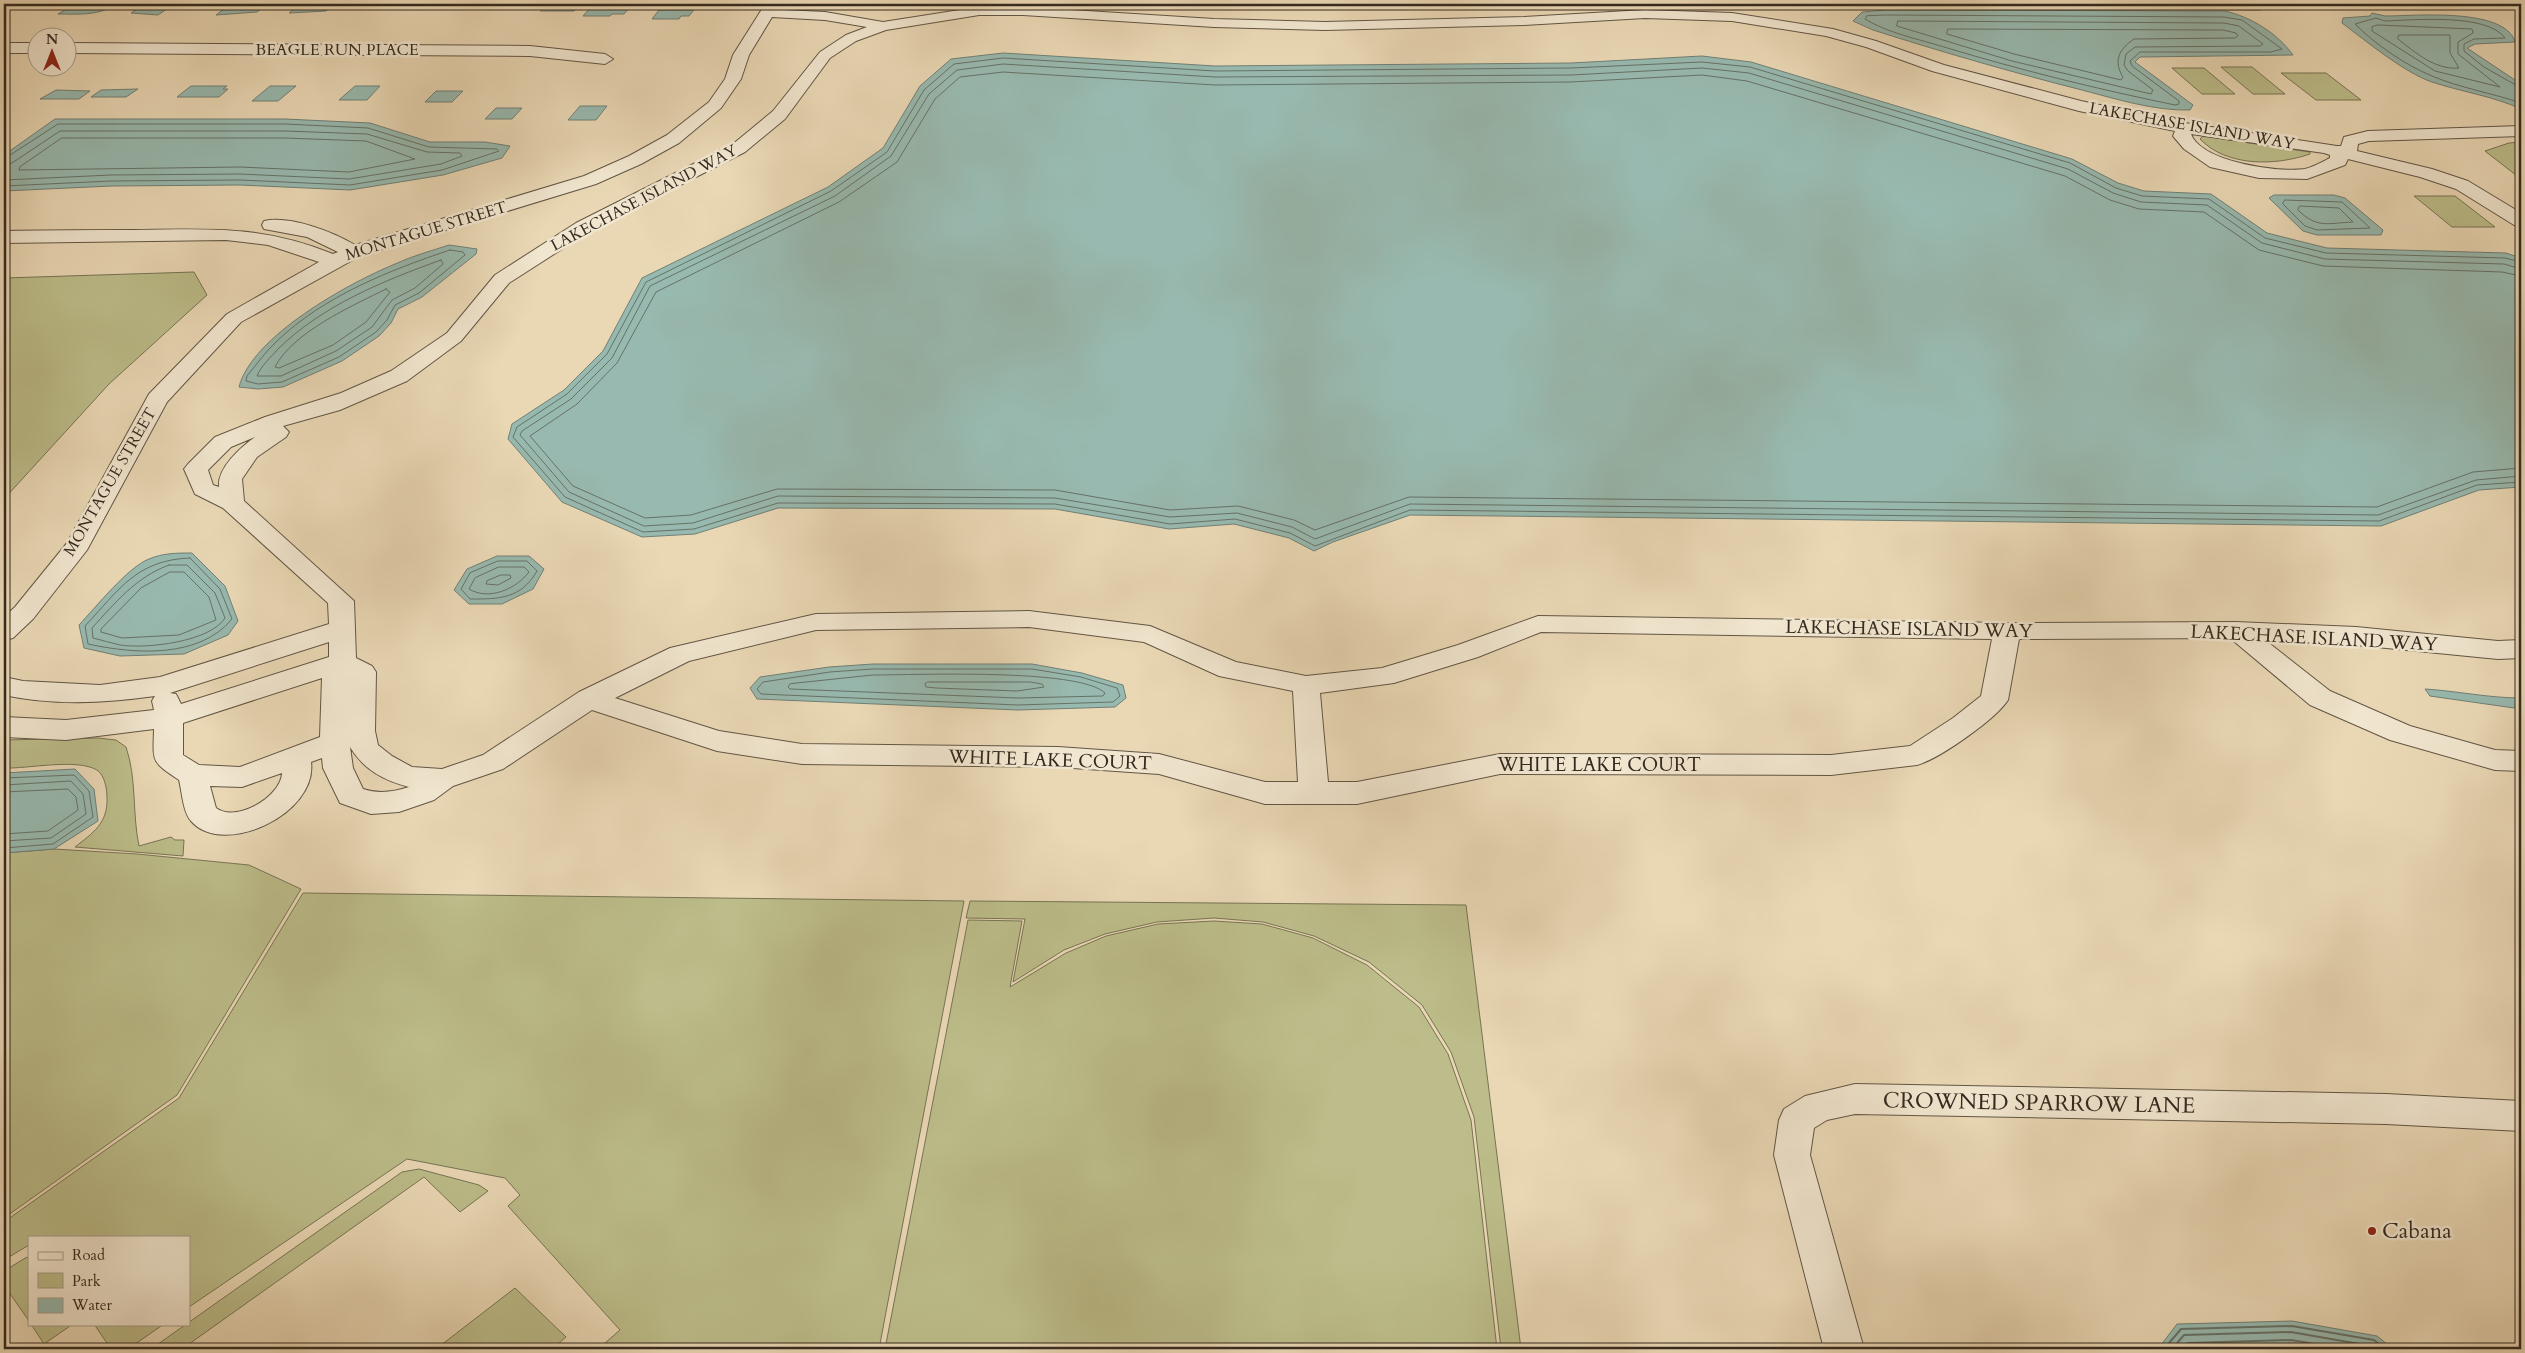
<svg xmlns="http://www.w3.org/2000/svg" width="2525" height="1353" font-family="Cardo,serif">
<rect width="100%" height="100%" fill="#ead8b5"/>
<filter id="stains"><feTurbulence type="fractalNoise" baseFrequency=".004" numOctaves="4"/><feColorMatrix values="0 0 0 0 .2 0 0 0 0 .09 0 0 0 0 .02 0 0 0 .5 -.17"/></filter>
<radialGradient id="worn" r=".72"><stop offset=".6" stop-color="#630" stop-opacity="0"/><stop offset="1" stop-color="#630" stop-opacity=".3"/></radialGradient>
<!-- green -->
<g fill="#bcbd8a" stroke="#787455">
<path d="M 1621,4 L 2237,4 L 2254,5 L 2261,10 Z"/>
<path d="M 2221,67 L 2252,67 L 2285,94 L 2253,94 Z"/>
<path d="M 2172,68 L 2204,68 L 2235,94 L 2202,94 Z"/>
<path d="M 2281,73 L 2326,73 L 2361,100 L 2316,100 Z"/>
<path d="M 2203,136 L 2310,152 L 2310,154 C 2275,166 2227,167 2200,139 Z"/>
<path d="M 2521,142 L 2521,179 L 2485,151 L 2509,143 Z"/>
<path d="M 2414,196 L 2455,196 L 2495,227 L 2452,227 Z"/>
<path d="M 194,272 L 207,295 L 109,384 L 4,499 L 4,278 Z"/>
<path d="M 98,738 L 116,740 L 126,747 C 137,779 132,813 139,846 L 171,837 L 175,840 L 184,840 L 183,856 L 75,847 C 93,833 108,823 107,798 C 107,789 105,776 97,770 C 76,758 28,769 4,768 L 4,740 Z"/>
<path d="M 54,849 L 137,854 L 249,865 L 301,889 L 177,1095 L 4,1218 L 4,853 Z"/>
<path d="M 303,893 L 964,901 L 879,1349 L 598,1349 L 620,1330 L 508,1206 L 520,1195 L 505,1178 L 407,1159 L 189,1307 L 189,1237 L 29,1237 L 29,1245 L 4,1260 L 4,1222 L 179,1098 Z"/>
<path d="M 970,901 L 1466,905 L 1521,1349 L 1501,1349 L 1474,1117 L 1451,1052 L 1422,1005 L 1369,962 L 1314,936 L 1263,922 L 1214,918 L 1157,922 L 1105,934 L 1064,950 L 1013,982 L 1025,919 L 966,918 Z"/>
<path d="M 968,920 L 1022,921 L 1010,987 L 1066,953 L 1106,936 L 1158,924 L 1214,921 L 1262,924 L 1313,938 L 1367,965 L 1419,1007 L 1448,1054 L 1471,1120 L 1497,1349 L 885,1349 Z"/>
<path d="M 419,1169 L 479,1185 L 488,1191 L 460,1212 L 424,1177 L 182,1349 L 151,1349 L 402,1172 Z"/>
<path d="M 27,1257 L 29,1259 L 29,1321 L 4,1285 L 4,1271 Z"/>
<path d="M 515,1288 L 566,1337 L 552,1349 L 436,1349 Z"/>
<path d="M 31,1324 L 73,1324 L 44,1344 Z"/>
<path d="M 94,1324 L 164,1324 L 128,1349 L 111,1349 Z"/>
</g>
<!-- water -->
<g fill="#98b9af" stroke="#708076">
<path d="M 145,4 L 174,4 L 158,15 L 131,13 Z"/>
<path d="M 547,4 L 580,4 L 574,11 L 540,11 Z"/>
<path d="M 299,5 L 333,5 L 326,11 L 289,13 Z"/>
<path d="M 72,6 L 113,6 C 97,16 76,14 58,14 Z"/>
<path d="M 228,6 L 265,6 L 257,12 L 216,15 Z"/>
<path d="M 591,7 L 630,7 L 624,14 L 612,14 L 610,16 L 583,16 Z"/>
<path d="M 659,10 L 694,10 L 689,16 L 681,16 L 679,19 L 652,19 Z"/>
<path d="M 1887,10 L 2225,11 C 2251,17 2277,33 2293,55 L 2140,57 L 2135,62 L 2193,105 L 2190,110 C 2155,111 2116,99 2082,90 C 2011,72 1942,52 1873,30 L 1853,21 L 1862,12 Z"/>
<path d="M 2372,13 L 2385,16 C 2414,16 2505,7 2515,42 L 2475,44 L 2467,48 L 2521,84 L 2521,109 C 2493,96 2462,92 2432,82 C 2405,73 2366,41 2342,23 L 2343,18 L 2370,16 Z"/>
<path d="M 1003,53 L 1215,66 L 1571,63 L 1702,56 L 1751,62 L 2072,159 L 2118,183 L 2144,191 L 2211,194 L 2267,233 L 2327,248 L 2506,253 L 2521,258 L 2521,487 L 2479,490 L 2381,526 L 1410,515 L 1333,542 L 1314,551 L 1289,538 L 1234,524 L 1169,529 L 1055,509 L 778,508 L 695,534 L 642,537 L 562,502 L 508,439 L 512,424 L 564,390 L 603,351 L 642,278 L 828,187 L 883,148 L 920,86 L 951,59 Z"/>
<path d="M 191,86 L 227,86 L 223,89 L 228,89 L 219,97 L 177,97 Z"/>
<path d="M 270,86 L 296,86 L 278,101 L 252,101 Z"/>
<path d="M 355,86 L 380,86 L 367,100 L 339,100 Z"/>
<path d="M 138,89 L 126,97 L 91,97 L 101,90 Z"/>
<path d="M 56,90 L 90,91 L 79,99 L 40,99 Z"/>
<path d="M 436,91 L 463,91 L 452,102 L 425,102 Z"/>
<path d="M 580,106 L 607,106 L 596,120 L 568,120 Z"/>
<path d="M 496,108 L 522,108 L 512,119 L 485,119 Z"/>
<path d="M 55,119 L 285,119 L 370,123 L 430,142 L 485,142 L 510,146 L 502,158 L 443,175 L 350,190 L 240,185 L 111,186 L 4,191 L 4,155 Z"/>
<path d="M 2274,195 L 2334,195 L 2345,198 L 2383,230 L 2381,235 L 2317,235 L 2303,231 L 2269,198 Z"/>
<path d="M 449,245 L 477,249 L 476,254 L 422,297 L 398,309 L 391,323 L 379,336 L 342,361 L 283,387 L 258,389 L 239,387 C 252,336 349,283 395,264 C 412,256 431,251 449,245 Z"/>
<path d="M 192,553 L 225,586 L 238,621 L 228,635 L 184,654 L 120,656 L 84,648 L 79,625 C 96,607 128,567 149,559 C 163,553 177,553 192,553 Z"/>
<path d="M 497,556 L 529,556 L 544,569 L 533,589 L 502,604 L 469,604 L 454,590 L 467,569 Z"/>
<path d="M 873,664 L 1032,664 L 1082,673 L 1123,685 L 1126,698 L 1115,707 L 1018,710 L 757,699 L 750,688 L 760,677 L 829,667 Z"/>
<path d="M 2425,689 C 2457,691 2489,698 2521,698 L 2521,709 L 2430,696 Z"/>
<path d="M 75,769 L 94,789 L 98,821 L 54,849 L 4,853 L 4,773 Z"/>
<path d="M 2292,1321 L 2377,1336 L 2393,1349 L 2158,1349 L 2177,1324 Z"/>
</g>
<g fill="none" stroke-linecap="round" stroke-linejoin="round">
<!-- shore-far1 -->
<g stroke="#667268" stroke-width="1">
<path d="M 1887,15 L 2224,17 L 2242,20 L 2282,49 L 2271,52 L 2140,52 L 2130,61 L 2132,66 L 2179,101 L 2179,104 L 2175,105 C 2097,89 2020,70 1944,47 C 1918,39 1888,33 1865,19 L 1867,16 Z"/>
<path d="M 1898,21 L 2224,23 L 2239,26 L 2263,44 L 2260,46 L 2135,47 L 2126,54 L 2124,65 L 2128,71 L 2153,90 L 2151,94 L 2012,61 L 1897,26 Z"/>
<path d="M 2378,25 L 2472,29 L 2473,33 L 2458,42 L 2458,54 L 2500,87 L 2435,71 L 2372,31 L 2372,27 Z"/>
<path d="M 1948,29 L 2223,30 L 2236,33 L 2238,36 L 2235,38 L 2134,39 C 2119,49 2113,61 2123,77 L 2121,80 L 2014,54 L 1947,34 Z"/>
<path d="M 2399,35 L 2450,35 L 2450,53 L 2459,68 C 2435,70 2416,53 2398,39 Z"/>
<path d="M 2521,88 L 2484,67 L 2464,51 L 2464,44 L 2474,39 L 2505,38 C 2487,13 2414,20 2385,21 L 2376,18 L 2355,24 C 2375,44 2405,65 2432,76 C 2460,88 2492,93 2521,103"/>
<path d="M 62,138 L 285,138 L 366,141 L 415,159 L 349,172 L 240,167 L 19,170 L 20,167 Z"/>
<path d="M 4,159 L 58,124 L 285,124 L 368,128 L 429,147 L 497,149 L 499,151 L 442,170 L 350,185 L 240,180 L 111,181 L 4,186"/>
<path d="M 4,165 L 12,163 L 60,131 L 285,131 L 367,134 L 427,152 L 460,153 L 462,156 L 441,164 L 349,179 L 240,174 L 111,175 L 4,180"/>
<path d="M 2285,200 L 2342,202 L 2370,228 L 2317,230 L 2305,226 L 2283,204 Z"/>
<path d="M 2300,206 L 2339,208 L 2353,222 C 2328,223 2317,229 2298,210 Z"/>
<path d="M 450,250 L 463,252 L 465,255 L 419,293 L 395,305 L 387,320 L 376,332 L 339,357 L 282,382 L 258,384 L 246,381 L 247,376 C 257,364 266,351 277,341 C 324,296 390,270 450,250 Z"/>
<path d="M 441,260 L 443,264 L 415,288 L 392,300 L 372,327 L 336,351 L 281,376 L 257,376 C 261,366 271,357 278,349 C 323,305 383,281 441,260 Z"/>
<path d="M 2521,262 L 2505,258 L 2326,253 L 2265,238 L 2209,199 L 2142,196 L 2116,188 L 2070,163 L 1750,67 L 1702,62 L 1571,68 L 1215,71 L 1003,58 L 954,64 L 924,90 L 887,152 L 831,191 L 646,282 L 607,354 L 567,394 L 517,427 L 513,437 L 565,497 L 643,532 L 694,529 L 778,503 L 1055,504 L 1170,524 L 1235,519 L 1290,533 L 1315,546 L 1410,510 L 2379,521 L 2477,485 L 2521,482"/>
<path d="M 2521,269 L 2504,264 L 2325,259 L 2262,243 L 2207,205 L 2141,202 L 2113,193 L 2068,169 L 1749,73 L 1702,68 L 1571,75 L 1215,77 L 1003,64 L 957,70 L 929,94 L 891,156 L 835,196 L 650,286 L 612,358 L 571,399 L 522,431 L 520,435 L 569,492 L 644,526 L 693,523 L 778,496 L 1055,498 L 1170,517 L 1237,513 L 1292,527 L 1315,539 L 1410,504 L 2378,515 L 2476,480 L 2521,476"/>
<path d="M 2521,276 L 2502,272 L 2323,266 L 2259,250 L 2204,212 L 2139,209 L 2110,200 L 2065,176 L 1747,81 L 1702,75 L 1571,82 L 1215,85 L 1003,72 L 960,77 L 935,99 L 897,162 L 839,202 L 656,292 L 617,363 L 577,404 L 530,436 L 573,486 L 645,518 L 691,515 L 777,489 L 1055,490 L 1170,510 L 1238,506 L 1294,520 L 1315,530 L 1409,497 L 2377,507 L 2473,472 L 2521,468"/>
<path d="M 386,289 L 390,292 L 366,322 L 333,345 L 279,368 L 275,367 C 293,332 352,306 386,289 Z"/>
<path d="M 190,558 L 220,589 L 232,619 C 199,659 134,654 88,644 L 85,626 C 119,590 136,560 190,558 Z"/>
<path d="M 498,561 L 527,561 L 537,571 C 521,599 499,599 470,599 L 461,589 L 470,573 Z"/>
<path d="M 169,565 L 187,565 L 215,593 L 225,618 C 210,642 146,649 120,645 C 111,643 102,640 93,638 L 92,628 C 115,603 136,577 169,565 Z"/>
<path d="M 499,567 L 524,567 L 529,572 C 516,589 489,601 469,589 L 475,578 Z"/>
<path d="M 170,572 L 184,572 L 209,597 L 216,620 L 179,635 L 122,638 L 101,632 L 101,629 L 141,588 Z"/>
<path d="M 501,575 L 510,575 L 511,578 L 498,585 L 486,584 L 487,581 Z"/>
<path d="M 873,669 L 1032,669 L 1081,677 L 1117,688 L 1120,696 L 1113,702 L 1018,705 L 761,694 L 757,689 L 763,682 L 830,672 Z"/>
<path d="M 873,675 C 915,675 1079,668 1105,693 L 1103,696 L 1018,698 L 790,689 L 788,687 L 790,684 Z"/>
<path d="M 928,682 L 1030,682 L 1042,684 L 1044,687 L 1017,691 L 936,688 L 926,687 L 925,684 Z"/>
<path d="M 4,778 L 74,775 L 89,791 L 93,817 L 53,844 L 4,848"/>
<path d="M 4,785 L 71,781 L 83,794 L 86,814 L 51,838 L 4,841"/>
<path d="M 4,792 L 68,789 L 76,797 L 78,810 L 48,831 L 4,834"/>
</g>
<!-- shore -->
<g stroke="#667268" stroke-width="2">
<path d="M 2164,1349 L 2181,1329 L 2292,1326 L 2374,1340 L 2385,1349"/>
<path d="M 2172,1349 L 2184,1335 L 2291,1332 L 2371,1346 L 2375,1349"/>
<path d="M 2182,1349 L 2188,1343 L 2291,1340 L 2345,1349"/>
</g>
<!-- minor casing -->
<g stroke="#625645" stroke-width="2">
<g id="minor">
<path d="M 979,7 L 1023,7 L 1214,19 L 1325,22 L 1524,17 L 1645,10 L 1732,13 L 1833,29 L 1876,41 L 1944,65 L 2081,101 L 2185,123 L 2337,146 L 2341,146 L 2344,137 L 2368,131 L 2521,126 L 2521,136 L 2369,141 L 2358,144 L 2357,151 L 2432,169 L 2468,181 L 2521,213 L 2521,227 L 2514,225 L 2456,189 L 2420,177 L 2348,159 L 2345,165 L 2307,179 L 2259,178 L 2210,167 L 2184,149 L 2173,136 L 2175,131 L 2079,111 L 1932,71 L 1866,47 L 1826,36 L 1732,21 L 1645,18 L 1524,25 L 1325,30 L 1214,27 L 1023,15 L 979,15 L 886,30 L 856,41 L 830,58 L 785,119 L 745,152 L 590,231 L 509,283 L 461,341 L 407,381 L 340,410 L 283,426 L 289,432 L 286,437 L 257,457 L 242,479 L 244,501 L 354,601 L 356,658 L 372,666 L 376,672 L 375,731 L 378,745 L 392,756 L 412,767 L 442,769 L 483,755 L 579,692 L 670,648 L 816,614 L 1029,611 L 1150,626 L 1236,662 L 1306,676 L 1382,668 L 1458,645 L 1538,616 L 2007,623 L 2236,622 L 2356,627 L 2498,641 L 2521,640 L 2521,658 L 2498,659 L 2356,645 L 2265,640 L 2330,691 L 2410,726 L 2495,750 L 2521,751 L 2521,771 L 2495,770 L 2390,740 L 2310,705 L 2230,638 L 2019,639 L 2008,700 C 1996,719 1939,759 1917,765 L 1831,775 L 1500,774 L 1357,804 L 1265,804 L 1159,774 L 1058,767 L 802,764 L 717,751 L 592,710 L 503,769 L 453,786 L 434,800 L 399,812 L 371,814 L 340,803 L 323,768 L 322,758 L 311,762 C 318,814 223,858 191,821 C 183,812 182,792 179,780 C 151,761 153,763 154,729 L 66,740 L 4,737 L 4,717 L 66,720 L 154,710 L 152,701 L 155,696 C 105,703 54,706 4,695 L 4,677 L 23,681 L 100,685 L 160,677 L 329,624 L 328,603 L 223,508 L 195,494 L 184,469 L 188,464 L 215,437 L 265,417 L 341,393 L 391,371 L 447,333 L 495,275 L 576,223 L 733,144 L 773,111 L 820,52 L 846,35 L 867,27 L 825,20 L 772,17 L 749,55 L 741,79 L 721,108 L 679,143 L 641,164 L 596,184 L 360,256 L 241,322 L 167,402 L 87,550 L 33,619 L 13,638 L 4,640 L 4,617 L 15,607 L 67,543 L 149,394 L 227,314 L 319,262 L 268,245 L 226,240 L 4,243 L 4,231 C 47,230 91,230 134,230 C 210,229 261,225 333,254 L 338,252 L 307,237 L 264,229 L 262,225 L 264,221 C 290,215 333,232 355,245 L 584,176 L 629,156 L 667,135 L 709,102 L 725,79 L 733,55 L 762,9 L 825,12 L 883,22 ZM 2191,134 L 2324,153 L 2330,155 L 2330,158 C 2322,162 2313,167 2305,169 C 2279,173 2201,162 2191,134 ZM 255,437 C 241,447 217,468 219,487 L 213,485 L 208,470 L 231,447 ZM 1029,627 L 1144,642 L 1219,676 L 1293,691 L 1298,782 L 1265,782 L 1159,754 L 1058,747 L 802,744 L 719,731 L 615,698 L 689,661 L 816,630 ZM 1541,632 L 1992,639 L 1981,696 L 1953,718 L 1910,746 L 1831,755 L 1500,754 L 1357,782 L 1328,782 L 1320,693 L 1394,683 L 1478,657 ZM 329,642 L 329,657 L 181,704 L 176,694 L 170,693 ZM 322,678 L 320,737 L 240,767 L 199,765 L 183,755 L 183,723 ZM 350,747 C 364,770 383,780 409,787 C 394,792 378,794 363,789 L 353,768 ZM 282,773 C 281,797 236,823 216,808 L 210,786 L 242,787 Z"/>
<rect x="4" y="43" width="34" height="10"/>
<path d="M 68,43 L 530,46 L 605,54 L 613,59 L 605,64 L 530,56 L 68,53 Z"/>
<path d="M 1855,1084 L 2386,1094 L 2521,1101 L 2521,1131 L 2386,1124 L 1855,1114 L 1827,1120 L 1814,1128 L 1810,1155 L 1864,1349 L 1824,1349 L 1774,1155 L 1779,1120 L 1784,1109 L 1805,1096 Z"/>
</g>
</g>
<!-- minor -->
<use href="#minor" fill="#f1e6cf" fill-rule="evenodd"/>
</g>
<!-- markers -->
<circle fill="#8f2418" stroke="#f1e6cf" stroke-width="2" cx="2372" cy="1231" r="5"/>
<g text-anchor="middle" dominant-baseline="central" stroke-width="5" stroke-linejoin="round" paint-order="stroke">
<!-- far-street labels -->
<g font-size="16" fill="#342a20" stroke="#f1e6cf">
<text x="337" y="50">BEAGLE RUN PLACE</text>
<text transform="translate(2192 126) rotate(10)">LAKECHASE ISLAND WAY</text>
<text transform="translate(644 198) rotate(-28)">LAKECHASE ISLAND WAY</text>
<text transform="translate(426 231) rotate(-17)">MONTAGUE STREET</text>
<text transform="translate(110 482) rotate(-60)">MONTAGUE STREET</text>
</g>
<!-- street labels -->
<g font-size="19" fill="#342a20" stroke="#f1e6cf">
<text transform="translate(1909 629) rotate(1)">LAKECHASE ISLAND WAY</text>
<text transform="translate(2314 638) rotate(3)">LAKECHASE ISLAND WAY</text>
<text transform="translate(1050 760) rotate(2)">WHITE LAKE COURT</text>
<text x="1599" y="765">WHITE LAKE COURT</text>
</g>
<!-- near-street labels -->
<g font-size="22" fill="#342a20" stroke="#f1e6cf">
<text transform="translate(2039 1103) rotate(1)">CROWNED SPARROW LANE</text>
</g>
<!-- near-poi labels -->
<g font-size="22" fill="#342a20" stroke="#f1e6cf" text-anchor="start">
<text x="2382" y="1231">Cabana</text>
</g>
</g>
<!-- margin -->
<rect width="2525" height="1353" fill="none" stroke="#ead8b5" stroke-width="20"/>
<rect x="5" y="5" width="2515" height="1343" fill="none" stroke="#342a20" stroke-width="2.5"/>
<rect x="10" y="10" width="2505" height="1333" fill="none" stroke="#342a20"/>
<!-- legend -->
<rect x="28" y="1236" width="162" height="90" fill="#f1e6cf" stroke="#a59b89"/>
<rect x="38" y="1252" width="25" height="8" fill="#f1e6cf" stroke="#a59b89"/>
<text x="72" y="1260" font-size="15" fill="#342a20">Road</text>
<rect x="38" y="1273" width="25" height="15" fill="#bcbd8a" stroke="#a59b89"/>
<text x="72" y="1286" font-size="15" fill="#342a20">Park</text>
<rect x="38" y="1298" width="25" height="15" fill="#98b9af" stroke="#a59b89"/>
<text x="72" y="1310" font-size="15" fill="#342a20">Water</text>
<!-- north arrow -->
<g transform="translate(52 52)"><circle r="24" fill="#f1e6cf" stroke="#a59b89"/>
<path d="M0-4L9 19L0 12L-9 19Z" fill="#8f2418"/>
<text y="-8" font-size="14" font-weight="bold" text-anchor="middle" fill="#342a20">N</text>
</g>
<rect width="100%" height="100%" filter="url(#stains)"/>
<rect width="100%" height="100%" fill="url(#worn)"/>
</svg>
